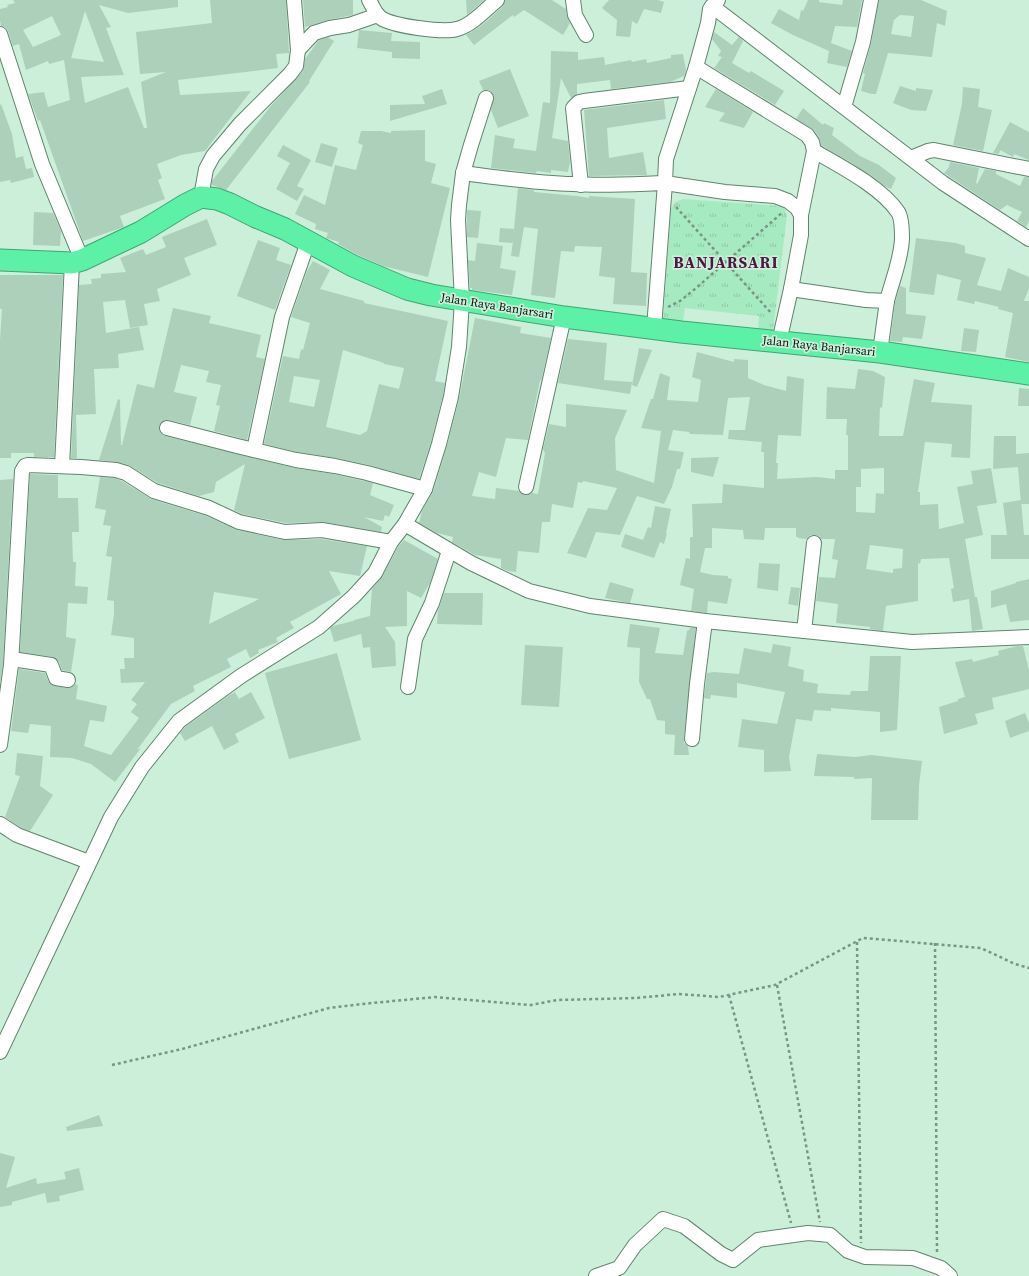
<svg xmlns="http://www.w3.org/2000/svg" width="1029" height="1276" font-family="'Source Serif 4',serif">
<defs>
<pattern id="park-tufts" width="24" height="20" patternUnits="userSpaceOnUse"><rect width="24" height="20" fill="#a6eac2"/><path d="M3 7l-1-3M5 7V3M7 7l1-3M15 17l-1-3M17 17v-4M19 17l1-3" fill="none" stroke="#8ec8a6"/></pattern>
</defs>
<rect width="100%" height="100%" fill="#ccefd9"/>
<!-- park -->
<path fill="url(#park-tufts)" d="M 683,199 L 781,206 L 784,208 L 787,215 L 773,331 L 758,329 L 759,316 L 685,308 L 683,321 L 663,319 L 671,209 L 675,202 Z"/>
<!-- building -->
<g fill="#add0ba" fill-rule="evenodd">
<path d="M 13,0 L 178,0 L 178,7 L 128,13 L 99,5 L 111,27 L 106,28 L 124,75 L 81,77 L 85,103 L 128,87 L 144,128 L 147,128 L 141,82 L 166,72 L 140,74 L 136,32 L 212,23 L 210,0 L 286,0 L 289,53 L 276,54 L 278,68 L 178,80 L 180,95 L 251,91 L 205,151 L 181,155 L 157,164 L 162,178 L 158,180 L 165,199 L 120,216 L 124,227 L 83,241 L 40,120 L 38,121 L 28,94 L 44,92 L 48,107 L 70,100 L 64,60 L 49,64 L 48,61 L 26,70 L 19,44 L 13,46 L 8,31 L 5,27 L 1,26 L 0,20 L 0,9 L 8,7 L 7,5 L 15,3 ZM 85,11 L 104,62 L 71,58 ZM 52,16 L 61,35 L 33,47 L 23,30 Z"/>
<path d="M 303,0 L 353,0 L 353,15 L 328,20 L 305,27 Z"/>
<path d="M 466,0 L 484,0 L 467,15 Z"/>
<path d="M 505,0 L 552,0 L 566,9 L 567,16 L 570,23 L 563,35 L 524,10 L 514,17 L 513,15 L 474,45 L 466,35 L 478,28 L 489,19 L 503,6 Z"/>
<path d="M 609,0 L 658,0 L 664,2 L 661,13 L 644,9 L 637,24 L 632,21 L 630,37 L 616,36 L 617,20 L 602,8 Z"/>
<path d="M 808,0 L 819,0 L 819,2 L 842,5 L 843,0 L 862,0 L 857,27 L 835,26 L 831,43 L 852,51 L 847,67 L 827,63 L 829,51 L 793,35 L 771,23 L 779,9 L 799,20 L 801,10 L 803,11 Z"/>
<path d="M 879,0 L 921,0 L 947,11 L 945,26 L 937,23 L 932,57 L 888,53 L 876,94 L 872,94 L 861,91 L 865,74 L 863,73 L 871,44 ZM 900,15 L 914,16 L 911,37 L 891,34 L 894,20 Z"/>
<path d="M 359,30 L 392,33 L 391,41 L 420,42 L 420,59 L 392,58 L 392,52 L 357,48 Z"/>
<path d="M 714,32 L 732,45 L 739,37 L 743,41 L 732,63 L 749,73 L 751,71 L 784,91 L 775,105 L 714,68 L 722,57 L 718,56 L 721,51 L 712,39 Z"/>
<path d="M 328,37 L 334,41 L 309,81 L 310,82 L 226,190 L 212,185 L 212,181 L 270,107 L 303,71 L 305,59 L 316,44 L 319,40 Z"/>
<path d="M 551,51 L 578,52 L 578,60 L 604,57 L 605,65 L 631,60 L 632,62 L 646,59 L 647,63 L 671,58 L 671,55 L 683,54 L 686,70 L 684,76 L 670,82 L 611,89 L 610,80 L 577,84 L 577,94 L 571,98 L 561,78 L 552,138 L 568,141 L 570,162 L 568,172 L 551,170 L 551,173 L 537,171 L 536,173 L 491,168 L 495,135 L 515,139 L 513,148 L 536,151 L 543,102 L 550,103 Z"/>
<path d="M 510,69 L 529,116 L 498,128 L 491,110 L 494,96 L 489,90 L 483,90 L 479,81 Z"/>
<path d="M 900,86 L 916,91 L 916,88 L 933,90 L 926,111 L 911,110 L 893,103 Z"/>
<path d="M 963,87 L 980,89 L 978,107 L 992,110 L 983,151 L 953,145 L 962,104 Z"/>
<path d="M 442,89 L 447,104 L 390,121 L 390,105 L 425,104 L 422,96 Z"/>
<path d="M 716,89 L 753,112 L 744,128 L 719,121 L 725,113 L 705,107 Z"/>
<path d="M 664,100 L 666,119 L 607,128 L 609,158 L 643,152 L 647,175 L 589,176 L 584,110 Z"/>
<path d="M 1,104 L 12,134 L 16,158 L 23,156 L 26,169 L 32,168 L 34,177 L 11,183 L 10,180 L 0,182 L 0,105 Z"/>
<path d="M 803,108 L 823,125 L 824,123 L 834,128 L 832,135 L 860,156 L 879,165 L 896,178 L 891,189 L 884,186 L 852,163 L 821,145 L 819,137 L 814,130 L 796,119 Z"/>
<path d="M 1010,122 L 1029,132 L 1029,160 L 1014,154 L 1013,157 L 1000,150 L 999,154 L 993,153 Z"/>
<path d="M 425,130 L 425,161 L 436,164 L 431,183 L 450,188 L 428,277 L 383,266 L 358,255 L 338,244 L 339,242 L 326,238 L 328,233 L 315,229 L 316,224 L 295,214 L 304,195 L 325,205 L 335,165 L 356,170 L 363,145 L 358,143 L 361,131 L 381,131 L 391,133 L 391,131 Z"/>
<path d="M 321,143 L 338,148 L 332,167 L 315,162 Z"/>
<path d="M 283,145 L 311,160 L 297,186 L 304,189 L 297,201 L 276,189 L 290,163 L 277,156 Z"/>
<path d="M 950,162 L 979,168 L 976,183 L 977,184 L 985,169 L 996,171 L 996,174 L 1020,186 L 1024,177 L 1029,177 L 1029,221 L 1026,227 L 1017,221 L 1022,212 L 1007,205 L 1000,210 L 944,173 L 949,167 Z"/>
<path d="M 518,188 L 534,190 L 534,192 L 577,196 L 589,198 L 589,196 L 635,199 L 631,272 L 647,273 L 646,306 L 613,304 L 615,278 L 599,276 L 602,247 L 575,246 L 574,252 L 561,251 L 555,298 L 531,295 L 538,229 L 524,227 L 519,257 L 511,256 L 513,241 L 512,243 L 499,242 L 500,228 L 514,229 Z"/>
<path d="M 467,210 L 481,211 L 478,238 L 467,237 Z"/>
<path d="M 34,212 L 53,213 L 61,231 L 60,246 L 33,245 Z"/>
<path d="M 207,219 L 217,245 L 184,258 L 191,275 L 157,289 L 160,301 L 144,304 L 148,325 L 130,328 L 125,300 L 103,302 L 106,333 L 139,327 L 144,350 L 118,354 L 119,368 L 94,369 L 96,414 L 76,415 L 77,458 L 71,458 L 79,285 L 92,284 L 91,279 L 101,278 L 101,274 L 126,272 L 120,258 L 143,249 L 146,255 L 166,247 L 162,237 Z"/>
<path d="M 916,238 L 956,243 L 965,246 L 965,253 L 986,258 L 977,285 L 1001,291 L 1008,268 L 1029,277 L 1029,288 L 1024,301 L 1029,301 L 1029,362 L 1005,357 L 1013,313 L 998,309 L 999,307 L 975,301 L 974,304 L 957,300 L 961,280 L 937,274 L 934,295 L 909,292 Z"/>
<path d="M 258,240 L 280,248 L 276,260 L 291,265 L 275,310 L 237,296 Z"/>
<path d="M 477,243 L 503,246 L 500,268 L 516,271 L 512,295 L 472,290 L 472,288 L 470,288 L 468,260 L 475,261 Z"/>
<path d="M 313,261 L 330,270 L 320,289 L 364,301 L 364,303 L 448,321 L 435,381 L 445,383 L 443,395 L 431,442 L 419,479 L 369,465 L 336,458 L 298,452 L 264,444 L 283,356 L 299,359 L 301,349 L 303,350 L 310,323 L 291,317 L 307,271 ZM 343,350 L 384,363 L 384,364 L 404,368 L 399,389 L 379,384 L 367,431 L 360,435 L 326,427 ZM 294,376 L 320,380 L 314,407 L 289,402 Z"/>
<path d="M 0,275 L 63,275 L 54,457 L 34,457 L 34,453 L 11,453 L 11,458 L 0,458 L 0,340 L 2,309 L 0,309 Z"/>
<path d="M 900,286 L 906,288 L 906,314 L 926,316 L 922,339 L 903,337 L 902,342 L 890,341 L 895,303 Z"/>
<path d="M 173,308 L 211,316 L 209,323 L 261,335 L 256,357 L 265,359 L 247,440 L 214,431 L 220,406 L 216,405 L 221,385 L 206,382 L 209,371 L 181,365 L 174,392 L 197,397 L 190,425 L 169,420 L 164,420 L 159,426 L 159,430 L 161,434 L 165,436 L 294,468 L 333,474 L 373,483 L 370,495 L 394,505 L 389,517 L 385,515 L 383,521 L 364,517 L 382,527 L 381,532 L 323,522 L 286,523 L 242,514 L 234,510 L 245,464 L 216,482 L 214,492 L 199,496 L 158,483 L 129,465 L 117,462 L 99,460 L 118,399 L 120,400 L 121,445 L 122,445 L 137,384 L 154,388 Z"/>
<path d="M 475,318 L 521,327 L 520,333 L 551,338 L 541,381 L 540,380 L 528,440 L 506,438 L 496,477 L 479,472 L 472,496 L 495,499 L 496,488 L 519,491 L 525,495 L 532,493 L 538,494 L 545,453 L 543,449 L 549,424 L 566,427 L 566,404 L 627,410 L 615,438 L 616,470 L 654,483 L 661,431 L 641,428 L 651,399 L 653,399 L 660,373 L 670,377 L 667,400 L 698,402 L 701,380 L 692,377 L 697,352 L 734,362 L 734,359 L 748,360 L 748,378 L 764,385 L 786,391 L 787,376 L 804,379 L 801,436 L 778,435 L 776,463 L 778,463 L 777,479 L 817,477 L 835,479 L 835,470 L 848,470 L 848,435 L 846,435 L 847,419 L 826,419 L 827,387 L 855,389 L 858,369 L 873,371 L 885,377 L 882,408 L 880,407 L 879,436 L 903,436 L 914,379 L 935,383 L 931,402 L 972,405 L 970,458 L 951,457 L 952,444 L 925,442 L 918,492 L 920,492 L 920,505 L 938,504 L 939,529 L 964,523 L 957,487 L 973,484 L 971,471 L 991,468 L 997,503 L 977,506 L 983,535 L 965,539 L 975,597 L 977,597 L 983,629 L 972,631 L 969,599 L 953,602 L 951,589 L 954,588 L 949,558 L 921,559 L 920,564 L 918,563 L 918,601 L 886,606 L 883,631 L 870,629 L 870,627 L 836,623 L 838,604 L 816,601 L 819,577 L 835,578 L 838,560 L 832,559 L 835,539 L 821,539 L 819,536 L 815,535 L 810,535 L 807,539 L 798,538 L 798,537 L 796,537 L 796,528 L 765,528 L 764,540 L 744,539 L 743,530 L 712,528 L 712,548 L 705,548 L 700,572 L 713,575 L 728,576 L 728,578 L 732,579 L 727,604 L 708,601 L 707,613 L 691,611 L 694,589 L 680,585 L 686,558 L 690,559 L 690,537 L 693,537 L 692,504 L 722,503 L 723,484 L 764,488 L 764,452 L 761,452 L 762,442 L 728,439 L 729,430 L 745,430 L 750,397 L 728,398 L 723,435 L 690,434 L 689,432 L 673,430 L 668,450 L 684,452 L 680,469 L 677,469 L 672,487 L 664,504 L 637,496 L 620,535 L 596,532 L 586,558 L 567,553 L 588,508 L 607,510 L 617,488 L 583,481 L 582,483 L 578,482 L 573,508 L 552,504 L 550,522 L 542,522 L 539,553 L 518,551 L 516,572 L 508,571 L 501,568 L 501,559 L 475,555 L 452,542 L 453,537 L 437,533 L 419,523 L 422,511 L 433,492 L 447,446 L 459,399 ZM 884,468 L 884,494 L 876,493 L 875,513 L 856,512 L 856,487 L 861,487 L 861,469 ZM 870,545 L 903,549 L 902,568 L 893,569 L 893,573 L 866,569 Z"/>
<path d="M 964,328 L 979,330 L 976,352 L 961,351 Z"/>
<path d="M 568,339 L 607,343 L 604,380 L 632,382 L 630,394 L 558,383 Z"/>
<path d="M 639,348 L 652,350 L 637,387 L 632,385 Z"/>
<path d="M 1019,388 L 1029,389 L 1029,406 L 1018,406 Z"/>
<path d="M 994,436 L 1016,436 L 1016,454 L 1029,453 L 1029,504 L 1021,504 L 1018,467 L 993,469 Z"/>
<path d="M 719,457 L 713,477 L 691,472 L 691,458 Z"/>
<path d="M 30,474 L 58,475 L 58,498 L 78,498 L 79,532 L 72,532 L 73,562 L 76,562 L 75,586 L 88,587 L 87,604 L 68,603 L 66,637 L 76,639 L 71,672 L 62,670 L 59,662 L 53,657 L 20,652 Z"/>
<path d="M 100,477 L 114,478 L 122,481 L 151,499 L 206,516 L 237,530 L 283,540 L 321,539 L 367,546 L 360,576 L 329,571 L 341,594 L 290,622 L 294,628 L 276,638 L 278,642 L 258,650 L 259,653 L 250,658 L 246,649 L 227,659 L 231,667 L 193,686 L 195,691 L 171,704 L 137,750 L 141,748 L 115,782 L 91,764 L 72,758 L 50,757 L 51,726 L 30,724 L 28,733 L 11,731 L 19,669 L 45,673 L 48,681 L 55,686 L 67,688 L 71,688 L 75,684 L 78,685 L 76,699 L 107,706 L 104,722 L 90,720 L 84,746 L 111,755 L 139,718 L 131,712 L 137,704 L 131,700 L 145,682 L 121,683 L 120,669 L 125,669 L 124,658 L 134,658 L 134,638 L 111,635 L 114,614 L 114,601 L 107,600 L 112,557 L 106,556 L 111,526 L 103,525 L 106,510 L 95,508 ZM 214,592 L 259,599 L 209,624 Z"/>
<path d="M 13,479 L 3,664 L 0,683 L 0,480 Z"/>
<path d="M 1021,500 L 1024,535 L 1029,535 L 1029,559 L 991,559 L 991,535 L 1007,535 L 1003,503 Z"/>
<path d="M 655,506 L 671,509 L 666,533 L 667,533 L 664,544 L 660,542 L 654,558 L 621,547 L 625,534 L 643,540 L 648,527 L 651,528 Z"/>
<path d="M 404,540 L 438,559 L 430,583 L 421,598 L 407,591 L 407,626 L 385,627 L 395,642 L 396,666 L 372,668 L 370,647 L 363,648 L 361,634 L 334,642 L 330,628 L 333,626 L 353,621 L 353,622 L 354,620 L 370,616 L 372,589 L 382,577 L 398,547 Z"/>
<path d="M 759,563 L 780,564 L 778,591 L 757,588 Z"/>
<path d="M 1029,579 L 1029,620 L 1010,622 L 1006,604 L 991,608 L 991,591 L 1016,583 L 1016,582 Z"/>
<path d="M 610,582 L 634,589 L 630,603 L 605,598 Z"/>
<path d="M 791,587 L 800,588 L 798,606 L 788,604 Z"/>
<path d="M 444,593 L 483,593 L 482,625 L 437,624 L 438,611 Z"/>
<path d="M 630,624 L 660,628 L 655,653 L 683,655 L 687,631 L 689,630 L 690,628 L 696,628 L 684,738 L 684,743 L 688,746 L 689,755 L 674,755 L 675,735 L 665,734 L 665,721 L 657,720 L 650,699 L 647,699 L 639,682 L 640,648 L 627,647 Z"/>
<path d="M 773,644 L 791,647 L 788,666 L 804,670 L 803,681 L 818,684 L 817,693 L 850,695 L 851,691 L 868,691 L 870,656 L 901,656 L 897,730 L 880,732 L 880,712 L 831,708 L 831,711 L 814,710 L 812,721 L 796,719 L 789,757 L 791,771 L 764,772 L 764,750 L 738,747 L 742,719 L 777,724 L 785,692 L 737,683 L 737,698 L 711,695 L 710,699 L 704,698 L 707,673 L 714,672 L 739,674 L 744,648 L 771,653 Z"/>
<path d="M 525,645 L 563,647 L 559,707 L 521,705 Z"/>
<path d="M 1017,646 L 1023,646 L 1029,670 L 1029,689 L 992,698 L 994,709 L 975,714 L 978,724 L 944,734 L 939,707 L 958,701 L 958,699 L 965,697 L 955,662 L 972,659 L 973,662 L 999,655 L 998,651 Z"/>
<path d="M 337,653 L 361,740 L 289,759 L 265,673 Z"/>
<path d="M 235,692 L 239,699 L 251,692 L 265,718 L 235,734 L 239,742 L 224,750 L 212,726 L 185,741 L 180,733 L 185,727 L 228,696 Z"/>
<path d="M 1025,713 L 1029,723 L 1029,731 L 1010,738 L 1005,721 Z"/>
<path d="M 17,753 L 43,756 L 40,786 L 53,795 L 30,831 L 21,828 L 5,817 L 20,776 L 15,775 Z"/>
<path d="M 817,754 L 855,757 L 871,755 L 922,761 L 919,785 L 918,820 L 871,820 L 872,778 L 854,779 L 854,777 L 814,776 Z"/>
<path d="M 99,1115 L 103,1126 L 67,1131 L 66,1127 Z"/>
<path d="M 0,1153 L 15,1157 L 6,1188 L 36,1178 L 37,1184 L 66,1179 L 64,1172 L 79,1168 L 84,1190 L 59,1196 L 60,1201 L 47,1203 L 45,1193 L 12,1202 L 12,1205 L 0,1207 Z"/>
</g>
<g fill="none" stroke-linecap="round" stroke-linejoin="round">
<!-- minor casing -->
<g stroke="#62836f" stroke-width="16">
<g id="minor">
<path d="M 369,0 C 372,5 376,15 381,18 C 393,26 443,33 457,29 C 472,25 485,10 497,0"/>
<path d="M 573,0 L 575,15 L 586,35"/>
<path d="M 718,0 L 710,9 L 708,23 L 696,67 L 666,159 L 665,183 L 725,192 L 775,196 L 788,201 L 797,208 L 801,215 L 801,235 L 791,289 L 779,342"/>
<path d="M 712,6 L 943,183 L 1029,239"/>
<path d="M 0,34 L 42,164 L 82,260"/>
<path d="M 298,50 L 314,33 L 330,28 L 349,25 L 378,15"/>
<path d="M 696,67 L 807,135 L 812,142 L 814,151 L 801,215"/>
<path d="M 844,107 L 863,42 L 871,0"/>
<path d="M 814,151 C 840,166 881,187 898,212 C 902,218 902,231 902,239 C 901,260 892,281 887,301"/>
<path d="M 911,158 L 928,151 L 934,150 L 1029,169"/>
<path d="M 463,173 C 500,178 536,183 573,184 C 603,186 634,184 665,183 L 654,328"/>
<path d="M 581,185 L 573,108 L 579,102 L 584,101 L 689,88"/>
<path d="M 201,197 L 206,169 L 213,156 L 240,124 L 290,74 L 296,66 L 298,50 L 294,0"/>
<path d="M 791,289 L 866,300 L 887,301 L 880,352"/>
<path d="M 167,428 L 237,446 L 296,460 L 335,466 L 367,473 L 425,489"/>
<path d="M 254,450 L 282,317 L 308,242"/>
<path d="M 62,466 L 72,263"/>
<path d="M 526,487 L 564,317"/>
<path d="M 405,524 L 471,563 L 529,591 L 590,606 L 705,621 L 912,642 L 1029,637"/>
<path d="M 804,631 L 814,543"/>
<path d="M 12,659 L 51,665 L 56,678 L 68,680"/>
<path d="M 408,687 L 415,639 L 432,603 L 449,551"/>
<path d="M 692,739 L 697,684 L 705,621"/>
<path d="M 0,745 L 11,665 L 22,471 L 25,466 L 28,465 L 81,467 L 116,470 L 126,473 L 154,491 L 209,508 L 239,522 L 285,532 L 322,530 L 391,542"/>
<path d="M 0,824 L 17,835 L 89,862"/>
<path d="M 0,1052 L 111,817 L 142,767 L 179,721 L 241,676 L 319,627 L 354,596 L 375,573 L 391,542 L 405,524 L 425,489 L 439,444 L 451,397 L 459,347 L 462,301 L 458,220 L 459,205 L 463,173 L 471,145 L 486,98"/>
<path d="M 596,1276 L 619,1268 L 635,1245 L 663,1219 L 684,1226 L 721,1254 L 733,1260 L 758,1240 L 808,1233 L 830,1235 L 848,1251 L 865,1257 L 913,1258 L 941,1268 L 950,1276"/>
</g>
</g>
<!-- highway casing -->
<g stroke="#40a472" stroke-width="23">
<path id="highway" d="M 0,260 L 72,263 L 82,260 L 141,232 L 185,205 L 201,197 L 217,199 L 230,204 L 256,217 L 285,229 L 353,266 L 407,289 L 431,295 L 564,317 L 681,332 L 880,352 L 1029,374"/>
</g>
<!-- path -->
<g stroke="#7b9585" stroke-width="2.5" stroke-dasharray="3 3" stroke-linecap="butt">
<path d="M 676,207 L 772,314"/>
<path d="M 668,307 L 680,301 L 695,289 L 783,212"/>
<path d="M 857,942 L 861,1243"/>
<path d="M 935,943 L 937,1253"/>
<path d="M 777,985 L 820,1222"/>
<path d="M 729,995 L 791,1223"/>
<path d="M 112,1065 L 182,1049 L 329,1008 L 362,1004 L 435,997 L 531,1005 L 557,1000 L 636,998 L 679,994 L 719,997 L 775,985 L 863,938 L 981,948 L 1015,964 L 1029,968"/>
</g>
<!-- minor -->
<use href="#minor" stroke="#fff" stroke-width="14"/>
<!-- highway -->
<use href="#highway" stroke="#5df0a7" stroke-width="21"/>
</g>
<g text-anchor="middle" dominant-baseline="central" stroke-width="3.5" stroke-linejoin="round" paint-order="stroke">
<!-- street labels -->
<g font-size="12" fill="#0a170f" stroke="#ccefd9">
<text transform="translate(497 306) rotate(9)">Jalan Raya Banjarsari</text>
<text transform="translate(819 346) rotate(6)">Jalan Raya Banjarsari</text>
</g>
<!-- district labels -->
<g font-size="16" font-weight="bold" letter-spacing="1" fill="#4e1641" stroke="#ccefd9">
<text x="726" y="262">BANJARSARI</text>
</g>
</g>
</svg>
